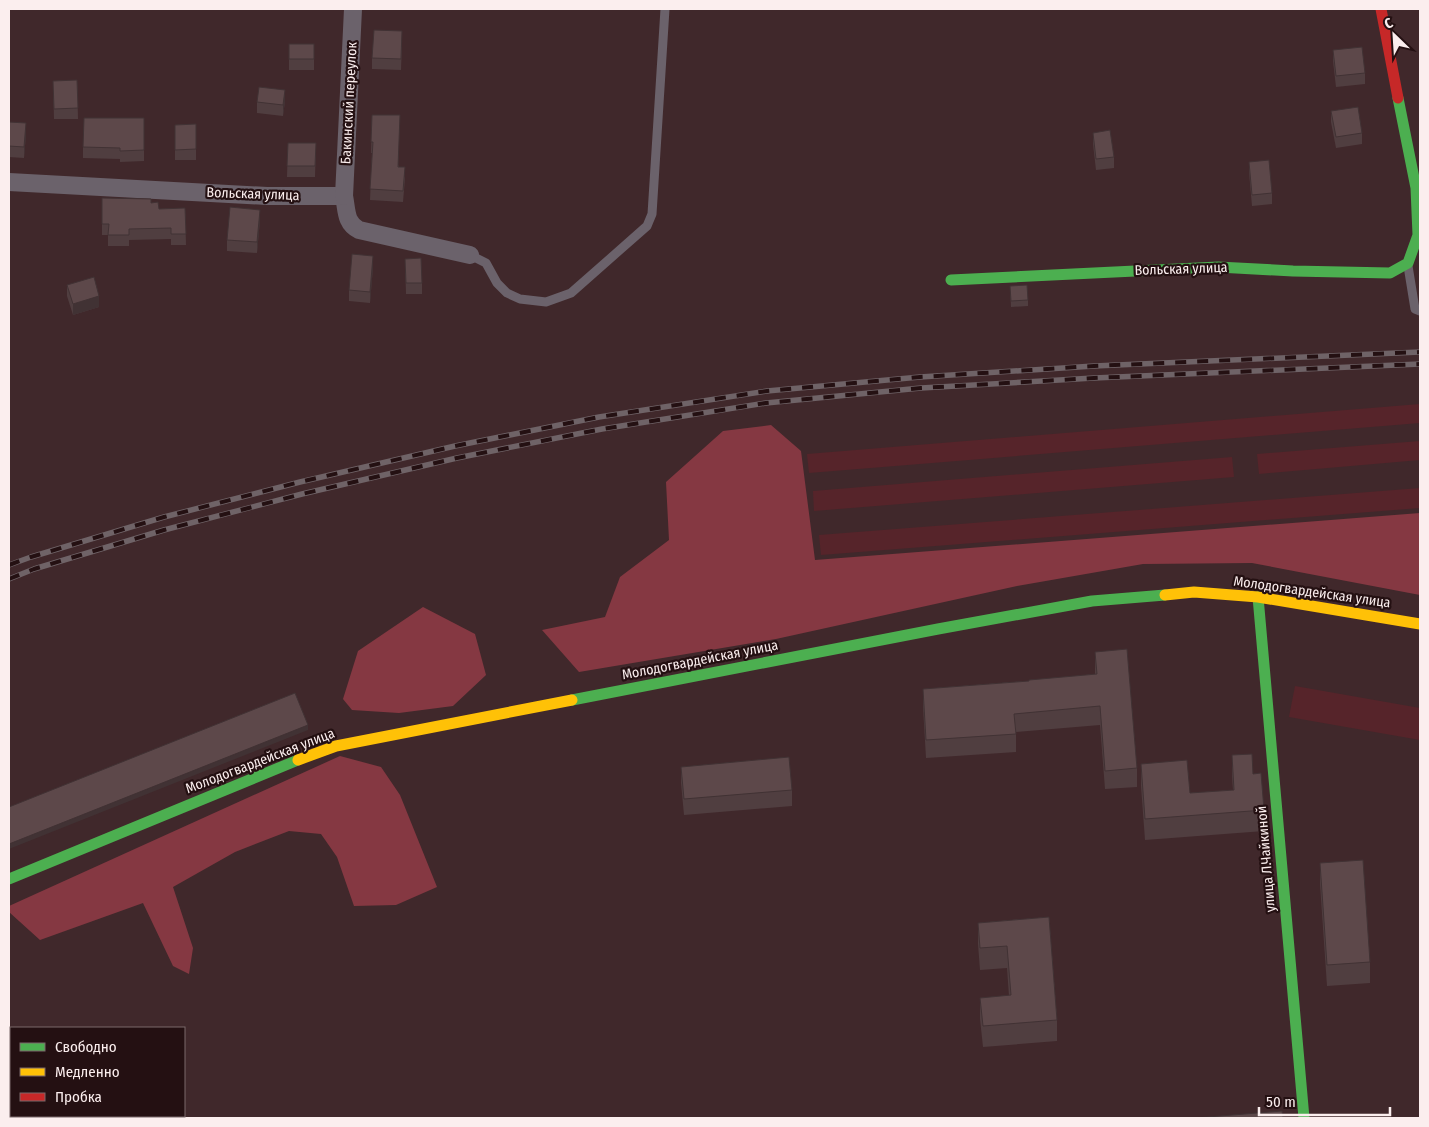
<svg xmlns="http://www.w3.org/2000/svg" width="1429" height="1127" font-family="'Fira Sans Condensed',sans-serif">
<rect width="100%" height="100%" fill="#40282b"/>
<!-- built -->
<g fill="#56242a">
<path d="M 1420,404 L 1420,423 L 809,473 L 807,454 Z"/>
<path d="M 1420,441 L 1420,460 L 1259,474 L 1257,454 Z"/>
<path d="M 1232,457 L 1234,477 L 814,511 L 813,491 Z"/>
<path d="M 1420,488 L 1420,508 L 821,555 L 819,535 Z"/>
<path d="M 1295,686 L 1420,708 L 1420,740 L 1289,717 Z"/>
</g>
<!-- forest -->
<g fill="#853842">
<path d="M 771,425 L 801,451 L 815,560 L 1420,513 L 1420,595 L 1252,563 L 1143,564 L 1017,586 L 776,639 L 579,672 L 542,630 L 605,617 L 620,577 L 669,540 L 666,482 L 723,431 Z"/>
<path d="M 423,607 L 475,634 L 486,675 L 453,706 L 399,713 L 352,710 L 343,699 L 358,651 Z"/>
<path d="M 340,756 L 381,767 L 400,795 L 437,887 L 396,905 L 354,906 L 337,857 L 321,834 L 289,831 L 235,852 L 173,887 L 193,948 L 189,974 L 173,966 L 143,903 L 40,940 L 9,912 L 9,906 Z"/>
</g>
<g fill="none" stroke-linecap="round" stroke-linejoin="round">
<!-- lane -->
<g stroke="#6b626b" stroke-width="9">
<path d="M 470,255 L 486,263 L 497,283 L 507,293 L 520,299 L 546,302 L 571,293 L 647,226 L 652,214 L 665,9"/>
<path d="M 1408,266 L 1415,309 L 1420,311"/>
</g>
<!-- street -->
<g stroke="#6b626b" stroke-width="18">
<path d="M 9,182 L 267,196 L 344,196 C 347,210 345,223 359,230 L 470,255"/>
<path d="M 344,196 L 353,9"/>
</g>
<!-- fast -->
<g stroke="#4caf50" stroke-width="11">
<path d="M 951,280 L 1218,267 L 1293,271 L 1390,273 L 1408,263 L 1418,235 L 1416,188 L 1398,98"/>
<path d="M 1258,597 L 1304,1118"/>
<path d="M 572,700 L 938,629 L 1092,601 L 1165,595"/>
<path d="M 9,879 L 298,760"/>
</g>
<!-- slow -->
<g stroke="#ffc107" stroke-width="11">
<path d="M 1165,595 L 1194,592 L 1258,597 L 1420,624"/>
<path d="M 298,760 L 336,746 L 572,700"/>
</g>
<!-- jam -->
<path stroke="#c62828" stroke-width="11" d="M 1381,9 L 1398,98"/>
<!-- rail casing -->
<g stroke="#6f6367" stroke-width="5.5">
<g id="rail">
<path d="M 9,565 L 31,557 L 164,517 L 300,482 L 455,446 L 599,417 L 767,391 L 920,377 L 1094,366 L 1420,352"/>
<path d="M 9,579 L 34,569 L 164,530 L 302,494 L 457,458 L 602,429 L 766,403 L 921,388 L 1094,378 L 1420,364"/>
</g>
</g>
<!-- rail -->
<use href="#rail" stroke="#241012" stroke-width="4" stroke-dasharray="11" stroke-linecap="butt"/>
</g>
<!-- wall -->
<g fill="#503e40">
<path d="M 402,42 L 401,70 L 372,69 L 372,58 Z"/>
<rect x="289" y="44" width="25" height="26"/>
<path d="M 1333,50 L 1365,73 L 1365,84 L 1336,87 L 1333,61 Z"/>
<path d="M 77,80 L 78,119 L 54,119 L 53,81 Z"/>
<path d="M 285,101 L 283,116 L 257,113 L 257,102 Z"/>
<path d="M 1331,111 L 1362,133 L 1362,144 L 1336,148 L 1331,122 Z"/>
<path d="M 372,115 L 405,178 L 403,202 L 370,200 L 372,153 L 371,153 Z"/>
<path d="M 144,118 L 144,161 L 120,162 L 120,159 L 83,158 L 83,147 Z"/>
<path d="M 9,122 L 26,134 L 24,158 L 9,157 Z"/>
<path d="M 196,124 L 196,160 L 175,160 L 175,125 Z"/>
<path d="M 1093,133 L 1114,157 L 1114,168 L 1096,170 L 1093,144 Z"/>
<path d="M 288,143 L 316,143 L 315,177 L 287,177 Z"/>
<path d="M 1249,162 L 1272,193 L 1272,204 L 1252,206 L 1249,172 Z"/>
<path d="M 151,203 L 159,209 L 185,208 L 186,245 L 171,245 L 171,239 L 129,240 L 129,246 L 108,246 L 108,235 L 102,235 L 102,224 Z"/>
<path d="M 260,220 L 257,253 L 227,251 L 227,240 Z"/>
<path d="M 405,259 L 422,283 L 422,294 L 406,294 Z"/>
<path d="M 373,267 L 370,303 L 349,301 L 349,290 Z"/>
<path d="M 67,285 L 99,307 L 73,315 L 67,296 Z"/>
<path d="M 1010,286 L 1028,300 L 1028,306 L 1011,307 Z"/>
<path d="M 1095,652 L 1137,768 L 1137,787 L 1105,789 L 1100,725 L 1016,732 L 1016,752 L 926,758 L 923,707 L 923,689 L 1029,681 L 1095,674 Z"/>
<path d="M 1232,755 L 1253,774 L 1264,810 L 1264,831 L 1145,840 L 1141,786 L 1141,764 L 1190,793 L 1233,790 L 1232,777 Z"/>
<path d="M 681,767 L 792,790 L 792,806 L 684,815 L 681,783 Z"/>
<path d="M 1320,863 L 1370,962 L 1370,983 L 1327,986 L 1320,884 Z"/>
<path d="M 1049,917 L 1057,1020 L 1057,1041 L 983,1047 L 980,1019 L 980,998 L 1009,996 L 1007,968 L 980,970 L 978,944 L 978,923 Z"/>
</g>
<!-- shaded-wall -->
<g fill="#413234">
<path d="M 285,90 L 285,101 L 283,116 L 283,105 Z"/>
<path d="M 26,123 L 26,134 L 24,158 L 24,147 Z"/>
<path d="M 260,210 L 260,220 L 257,253 L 257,242 Z"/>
<path d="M 373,256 L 373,267 L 370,303 L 370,292 Z"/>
<path d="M 99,296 L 99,307 L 73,315 L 73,304 Z"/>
<path d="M 308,725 L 308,730 L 9,849 L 9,844 Z"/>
</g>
<!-- building -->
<g fill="#5d484a" stroke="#413234">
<path d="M 374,30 L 402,31 L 401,59 L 372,58 Z"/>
<rect x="289" y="44" width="25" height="15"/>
<path d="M 1362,47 L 1365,73 L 1336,76 L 1333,50 Z"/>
<path d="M 77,80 L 78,108 L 54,109 L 53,81 Z"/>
<path d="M 259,87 L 285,90 L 283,105 L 257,102 Z"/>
<path d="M 1358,107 L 1362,133 L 1336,137 L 1331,111 Z"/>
<path d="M 372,115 L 400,115 L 398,167 L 405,167 L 403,191 L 370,189 L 373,142 L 371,142 Z"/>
<path d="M 84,118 L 144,118 L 144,150 L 120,151 L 120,148 L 83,147 Z"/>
<path d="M 9,122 L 26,123 L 24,147 L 9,146 Z"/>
<path d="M 196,124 L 196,149 L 175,150 L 175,125 Z"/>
<path d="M 1110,130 L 1114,157 L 1096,159 L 1093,133 Z"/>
<path d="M 288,143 L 316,143 L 315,166 L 287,166 Z"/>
<path d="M 1269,160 L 1272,193 L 1252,195 L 1249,162 Z"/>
<path d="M 102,198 L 151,199 L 151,203 L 158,202 L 159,209 L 185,208 L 186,234 L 171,234 L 171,228 L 129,229 L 129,235 L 108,235 L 109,224 L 102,224 Z"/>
<path d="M 230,207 L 260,210 L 257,242 L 227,240 Z"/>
<path d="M 352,254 L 373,256 L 370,292 L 349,290 Z"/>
<path d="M 421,258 L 422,283 L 406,283 L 405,259 Z"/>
<path d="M 94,277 L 99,296 L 73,304 L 67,285 Z"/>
<path d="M 1027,285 L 1028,300 L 1011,301 L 1010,286 Z"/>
<path d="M 1127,649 L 1137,768 L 1105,771 L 1100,706 L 1014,714 L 1016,734 L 926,740 L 923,689 L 1029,681 L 1029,680 L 1097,674 L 1095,652 Z"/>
<path d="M 295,693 L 308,725 L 9,844 L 9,807 Z"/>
<path d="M 1252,754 L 1253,774 L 1261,773 L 1264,810 L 1145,819 L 1141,764 L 1187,760 L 1190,793 L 1234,790 L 1232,755 Z"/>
<path d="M 789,757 L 792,790 L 684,799 L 681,767 Z"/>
<path d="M 1363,860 L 1370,962 L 1327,965 L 1320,863 Z"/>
<path d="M 1049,917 L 1057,1020 L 983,1026 L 980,998 L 1011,995 L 1007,946 L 980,948 L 978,923 Z"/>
<path d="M 1282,1111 L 1283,1118 L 1195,1118 Z"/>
</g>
<g text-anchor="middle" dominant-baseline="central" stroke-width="4.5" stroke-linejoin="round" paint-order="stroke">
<!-- street labels -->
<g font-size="14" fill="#fbeeee" stroke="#241012">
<text transform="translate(349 103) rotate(-87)">Бакинский переулок</text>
<text transform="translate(253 194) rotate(2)">Вольская улица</text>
<text transform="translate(1181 269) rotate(-2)">Вольская улица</text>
<text transform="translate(1312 592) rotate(8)">Молодогвардейская улица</text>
<text transform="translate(700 660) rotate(-11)">Молодогвардейская улица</text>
<text transform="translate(260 761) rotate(-21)">Молодогвардейская улица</text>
<text transform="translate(1266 859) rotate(-95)">улица Л.Чайкиной</text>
</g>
</g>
<!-- border -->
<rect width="1429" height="1127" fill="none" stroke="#fbeeee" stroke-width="20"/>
<!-- legend -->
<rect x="10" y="1027" width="175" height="90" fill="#241012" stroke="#7a696a"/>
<rect x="20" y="1043" width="25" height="8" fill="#4caf50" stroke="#7a696a"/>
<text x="55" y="1052" font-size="15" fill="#fbeeee">Свободно</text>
<rect x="20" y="1068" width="25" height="8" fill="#ffc107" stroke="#7a696a"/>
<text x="55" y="1077" font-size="15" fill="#fbeeee">Медленно</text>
<rect x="20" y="1093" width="25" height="8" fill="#c62828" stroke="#7a696a"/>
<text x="55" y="1102" font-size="15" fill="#fbeeee">Пробка</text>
<!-- north arrow -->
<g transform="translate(1394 35) rotate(335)" stroke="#241012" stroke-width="4" paint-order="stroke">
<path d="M0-4L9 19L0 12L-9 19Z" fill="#fbeeee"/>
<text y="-8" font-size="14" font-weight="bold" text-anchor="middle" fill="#fbeeee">С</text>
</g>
<!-- scale -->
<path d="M1259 1107v8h131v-8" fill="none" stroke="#fbeeee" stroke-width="2.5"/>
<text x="1266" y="1107" font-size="15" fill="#fbeeee" stroke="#241012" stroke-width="4" paint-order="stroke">50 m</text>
</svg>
